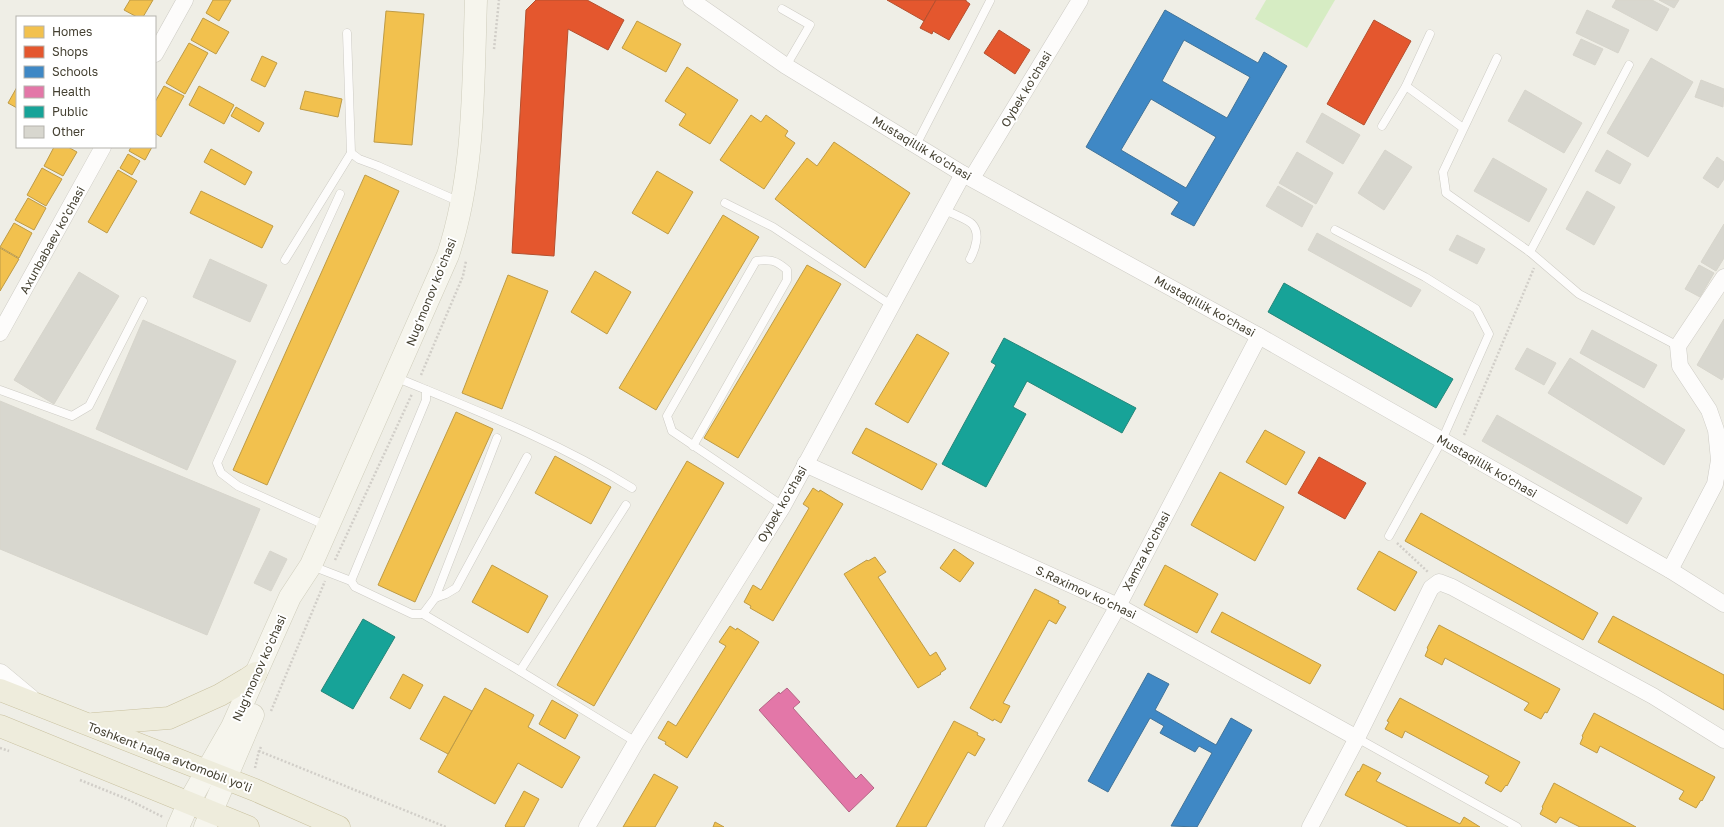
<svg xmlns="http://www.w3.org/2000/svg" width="1724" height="827" font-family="'Golos Text',sans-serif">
<rect width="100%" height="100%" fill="#efeee6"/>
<!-- green -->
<path fill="#d6ecc3" d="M 1266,0 L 1335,0 L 1307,48 L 1255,19 Z"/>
<!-- homes -->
<g fill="#f2c14e" stroke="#be9b46">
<path d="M 130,0 L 153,0 L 143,17 L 137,17 L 124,10 Z"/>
<path d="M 213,0 L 231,0 L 219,21 L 206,13 Z"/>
<path d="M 386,11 L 424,14 L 412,145 L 374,142 Z"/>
<path d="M 203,18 L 229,32 L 216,54 L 191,40 Z"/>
<path d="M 637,21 L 681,44 L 666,72 L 622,48 Z"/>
<path d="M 189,43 L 208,53 L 185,94 L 166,83 Z"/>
<path d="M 262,56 L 277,63 L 265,87 L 251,80 Z"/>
<path d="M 687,67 L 738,100 L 710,144 L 679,125 L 686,114 L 665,101 Z"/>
<path d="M 164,86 L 184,96 L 161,137 L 155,133 L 155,102 Z"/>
<path d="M 199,86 L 234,105 L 224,124 L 189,105 Z"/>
<path d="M 17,87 L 17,108 L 8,103 Z"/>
<path d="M 305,91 L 342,99 L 338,117 L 300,109 Z"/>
<path d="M 236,107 L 264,123 L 259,132 L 231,116 Z"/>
<path d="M 751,115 L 761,122 L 766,115 L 788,131 L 785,136 L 795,143 L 764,189 L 720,160 Z"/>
<path d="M 834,142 L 910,193 L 865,268 L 775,199 L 807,158 L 817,166 Z"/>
<path d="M 54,147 L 68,147 L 77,152 L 63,176 L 44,166 Z"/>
<path d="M 131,147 L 152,147 L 145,160 L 129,151 Z"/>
<path d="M 211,149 L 252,172 L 245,185 L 204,162 Z"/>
<path d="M 128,154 L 140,161 L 132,175 L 120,168 Z"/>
<path d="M 42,168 L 62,179 L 46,206 L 27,195 Z"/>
<path d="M 118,170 L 137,181 L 107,233 L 88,222 Z"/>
<path d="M 657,171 L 693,192 L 668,234 L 632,213 Z"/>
<path d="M 365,175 L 399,191 L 267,485 L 233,470 Z"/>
<path d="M 201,191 L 273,226 L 262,248 L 190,213 Z"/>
<path d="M 28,198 L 46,208 L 34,230 L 15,220 Z"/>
<path d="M 723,215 L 759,237 L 656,410 L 619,388 Z"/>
<path d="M 14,223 L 32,233 L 19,258 L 0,247 Z"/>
<path d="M 0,248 L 19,259 L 0,291 Z"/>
<path d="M 807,265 L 841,284 L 738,458 L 704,438 Z"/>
<path d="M 595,271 L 631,292 L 607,334 L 571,312 Z"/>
<path d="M 508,275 L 548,291 L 502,409 L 462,393 Z"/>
<path d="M 917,334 L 949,353 L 908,423 L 875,404 Z"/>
<path d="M 456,412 L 493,429 L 415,602 L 378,585 Z"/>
<path d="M 866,428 L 937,464 L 922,490 L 852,453 Z"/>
<path d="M 1265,430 L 1305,452 L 1286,485 L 1246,462 Z"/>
<path d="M 555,456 L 611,487 L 591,524 L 535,493 Z"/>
<path d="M 687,461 L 724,483 L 594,706 L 557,685 Z"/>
<path d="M 1220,472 L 1284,507 L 1255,561 L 1191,525 Z"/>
<path d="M 813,488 L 819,492 L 820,490 L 843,504 L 773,621 L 750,608 L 751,606 L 744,602 L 753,585 L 761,590 L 809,508 L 803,504 Z"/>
<path d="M 1421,513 L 1598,613 L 1583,640 L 1405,541 Z"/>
<path d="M 954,549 L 974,563 L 960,582 L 940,568 Z"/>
<path d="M 1379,551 L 1417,572 L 1395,611 L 1357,589 Z"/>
<path d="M 875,557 L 886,572 L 878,577 L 930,656 L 936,652 L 946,669 L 940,673 L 941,674 L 918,688 L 844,574 L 867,560 L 868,561 Z"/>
<path d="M 492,565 L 548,596 L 528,633 L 472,602 Z"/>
<path d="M 1165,565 L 1218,594 L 1197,633 L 1144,605 Z"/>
<path d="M 1035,589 L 1059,601 L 1058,603 L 1066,607 L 1056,624 L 1049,620 L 1003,703 L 1010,706 L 1001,723 L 994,719 L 993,721 L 970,708 Z"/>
<path d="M 1222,612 L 1321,665 L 1310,684 L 1211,632 Z"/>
<path d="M 1613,616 L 1724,675 L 1724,710 L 1598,642 Z"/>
<path d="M 1439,625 L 1560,689 L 1547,713 L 1545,712 L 1541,719 L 1524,710 L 1529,703 L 1445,658 L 1442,665 L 1425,656 L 1428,649 L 1427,648 Z"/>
<path d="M 730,626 L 736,630 L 737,628 L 759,642 L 687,758 L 665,744 L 666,742 L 658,738 L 668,721 L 676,726 L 726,646 L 719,642 Z"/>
<path d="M 403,674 L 423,685 L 410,709 L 390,698 Z"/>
<path d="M 485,688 L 534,715 L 528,727 L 580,757 L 562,788 L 518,763 L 495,804 L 438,772 Z"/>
<path d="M 444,696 L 472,711 L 448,754 L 420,739 Z"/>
<path d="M 1400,698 L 1520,762 L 1507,786 L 1506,785 L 1501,792 L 1485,783 L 1489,776 L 1405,731 L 1402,738 L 1385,729 L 1389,722 L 1387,721 Z"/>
<path d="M 552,700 L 578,715 L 565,739 L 539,724 Z"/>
<path d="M 1594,713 L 1715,777 L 1702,801 L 1701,800 L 1696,808 L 1679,799 L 1684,791 L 1600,746 L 1597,753 L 1580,744 L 1583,737 L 1582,736 Z"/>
<path d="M 954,721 L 978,733 L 977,735 L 985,739 L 975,756 L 968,752 L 926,827 L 896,827 Z"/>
<path d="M 1363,764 L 1381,773 L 1376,781 L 1460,824 L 1464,817 L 1480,827 L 1408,827 L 1345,795 L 1358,771 L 1359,772 Z"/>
<path d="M 654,774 L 678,787 L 655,827 L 623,827 Z"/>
<path d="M 1554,783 L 1636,827 L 1580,827 L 1560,817 L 1556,823 L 1540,814 L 1543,808 L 1542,807 Z"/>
<path d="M 524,791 L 539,799 L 524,827 L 506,827 L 505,826 Z"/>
<path d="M 715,822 L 724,827 L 713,827 Z"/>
</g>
<!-- shops -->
<g fill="#e4572e" stroke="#b4502f">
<path d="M 536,0 L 587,0 L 624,20 L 608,50 L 568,29 L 554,256 L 512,253 L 526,10 Z"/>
<path d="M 887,0 L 936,0 L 924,21 Z"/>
<path d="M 936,0 L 966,0 L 966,1 L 970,4 L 949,40 L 933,31 L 932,34 L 920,28 Z"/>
<path d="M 1374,20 L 1411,41 L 1364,125 L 1327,104 Z"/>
<path d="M 999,30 L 1030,50 L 1015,74 L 984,53 Z"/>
<path d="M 1319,457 L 1366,483 L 1345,519 L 1298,493 Z"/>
</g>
<!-- schools -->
<g fill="#3f88c5" stroke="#417399" fill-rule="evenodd">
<path d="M 1165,10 L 1258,63 L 1264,52 L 1287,66 L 1194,226 L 1171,214 L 1179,202 L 1086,147 ZM 1184,40 L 1250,77 L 1227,118 L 1162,81 ZM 1151,99 L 1216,137 L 1186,188 L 1121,150 Z"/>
<path d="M 1148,673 L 1169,684 L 1155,710 L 1216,745 L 1231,718 L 1252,730 L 1197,827 L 1171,826 L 1212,753 L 1199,746 L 1195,752 L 1160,733 L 1164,726 L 1150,718 L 1108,792 L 1088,781 Z"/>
</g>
<!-- health -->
<path fill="#e377a8" stroke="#b46785" d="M 787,688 L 800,702 L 793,708 L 856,779 L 861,774 L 874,788 L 849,812 L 759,710 L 779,692 L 780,694 Z"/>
<!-- public -->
<g fill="#17a398" stroke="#258679">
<path d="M 1284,283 L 1453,379 L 1436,408 L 1268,312 Z"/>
<path d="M 1004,338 L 1136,408 L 1122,433 L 1027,381 L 1013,407 L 1026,414 L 986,487 L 942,464 L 996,365 L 991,362 Z"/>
<path d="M 363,619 L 395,637 L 353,709 L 321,691 Z"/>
</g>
<!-- building -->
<g fill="#d8d7cf" stroke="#d7d5cc">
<path d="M 1616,0 L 1652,0 L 1669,9 L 1657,31 L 1612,7 Z"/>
<path d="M 1659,0 L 1679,0 L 1674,8 Z"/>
<path d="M 1587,10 L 1629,30 L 1618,53 L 1576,33 Z"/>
<path d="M 1581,39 L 1603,49 L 1595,65 L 1573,55 Z"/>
<path d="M 1651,58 L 1693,82 L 1648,157 L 1607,133 Z"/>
<path d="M 1701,80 L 1724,89 L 1723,107 L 1695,97 Z"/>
<path d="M 1525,90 L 1582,123 L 1564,153 L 1508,121 Z"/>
<path d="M 1322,113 L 1360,135 L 1343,164 L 1306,142 Z"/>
<path d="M 1385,150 L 1412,167 L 1384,210 L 1358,193 Z"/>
<path d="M 1607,150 L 1631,164 L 1620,184 L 1595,171 Z"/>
<path d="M 1297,152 L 1333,173 L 1316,204 L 1279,183 Z"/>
<path d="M 1717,157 L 1724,162 L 1724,179 L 1718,188 L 1703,178 Z"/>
<path d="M 1493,158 L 1547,189 L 1529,222 L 1474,191 Z"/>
<path d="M 1278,186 L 1313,206 L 1302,227 L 1266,206 Z"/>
<path d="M 1587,191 L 1615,207 L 1594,245 L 1566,229 Z"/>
<path d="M 1724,224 L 1724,258 L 1716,271 L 1701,262 Z"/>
<path d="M 1317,233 L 1421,290 L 1411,307 L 1308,250 Z"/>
<path d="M 1457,235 L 1485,249 L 1477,264 L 1449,250 Z"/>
<path d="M 210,259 L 267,285 L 250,322 L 193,297 Z"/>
<path d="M 1699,265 L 1714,273 L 1700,297 L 1685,289 Z"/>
<path d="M 79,272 L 119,296 L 54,404 L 14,380 Z"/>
<path d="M 1724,319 L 1724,376 L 1722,380 L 1697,365 Z"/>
<path d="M 143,320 L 236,361 L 187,470 L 96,429 Z"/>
<path d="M 1592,330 L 1657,365 L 1644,388 L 1580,353 Z"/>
<path d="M 1527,348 L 1556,363 L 1544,385 L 1515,369 Z"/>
<path d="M 1570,358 L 1685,430 L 1664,465 L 1548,393 Z"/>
<path d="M 0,401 L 260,509 L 207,635 L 0,549 Z"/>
<path d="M 1497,415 L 1642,498 L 1627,524 L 1482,441 Z"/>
<path d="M 270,551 L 287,559 L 271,591 L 254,583 Z"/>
</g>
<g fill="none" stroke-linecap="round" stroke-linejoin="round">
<!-- service casing -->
<g stroke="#cdcbc4" stroke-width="9">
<g id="service">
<path d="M 782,9 L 810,25 L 786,66"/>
<path d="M 347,33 L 351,153 L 359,159 L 378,166 L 460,202"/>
<path d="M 1497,58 L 1443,172 L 1446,193 L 1530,252 L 1579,294 L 1678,346"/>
<path d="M 1406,86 L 1463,128"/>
<path d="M 1382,126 L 1406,86 L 1430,34"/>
<path d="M 916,145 L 990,1"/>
<path d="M 725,203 L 773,227 L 891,305"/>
<path d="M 943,209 C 950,213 967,219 972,224 C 981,233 975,250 970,259"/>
<path d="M 1335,230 L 1425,277 L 1476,309 L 1489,334 L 1442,440 L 1389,536"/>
<path d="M 1530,252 L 1629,65"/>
<path d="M 285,260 L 351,153"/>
<path d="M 395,377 C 475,410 558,442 632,488"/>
<path d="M 0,390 L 72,416 L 89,406 L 143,301"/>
<path d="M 693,446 L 787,280 L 787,270 C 776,260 770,259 756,261 L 667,416 L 672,431 L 783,506"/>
<path d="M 327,526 L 238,486 L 221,473 L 217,463 L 340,194"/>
<path d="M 312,566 L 351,581 L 355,587 L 412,614 L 423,614 L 435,598 L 497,438"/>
<path d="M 351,581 L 426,400 L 426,390"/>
<path d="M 435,598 L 446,594 L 456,588 L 527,457"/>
<path d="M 423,614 L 520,671 L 636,742"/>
<path d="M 520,671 L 626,505"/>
<path d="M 1357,738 L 1517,827"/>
</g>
</g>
<!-- minor casing -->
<g stroke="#cdcbc4" stroke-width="17">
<g id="minor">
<path d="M 691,0 L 786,66 L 963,174 L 1259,336 L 1670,570 L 1724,604"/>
<path d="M 155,54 L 185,0"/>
<path d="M 972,178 L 1080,0"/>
<path d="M 0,333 L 103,147"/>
<path d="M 805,464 L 1118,606 L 1357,738"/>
<path d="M 1670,570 L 1715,484 L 1719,460 L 1716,430 L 1709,410 L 1680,366 L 1678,346 L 1724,277"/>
<path d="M 587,827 L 636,742 L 783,506 L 963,174"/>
<path d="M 993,827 L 1118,606 L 1259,336"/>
<path d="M 1310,827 L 1357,738 L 1431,588 L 1439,582 L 1452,587 L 1653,696 L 1724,740"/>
</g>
</g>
<!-- tertiary casing -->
<g stroke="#cdcbc4" stroke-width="21">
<path id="tertiary" d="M 0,674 L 30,699"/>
</g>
<!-- secondary casing -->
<g stroke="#cfcdbc" stroke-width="23">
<g id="secondary">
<path d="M 178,827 L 189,802 L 232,727 L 290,597 L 311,565 L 448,255 C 475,173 473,85 476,0"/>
<path d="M 205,827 L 253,715"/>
</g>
</g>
<!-- trunk casing -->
<g stroke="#c9c19f" stroke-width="23">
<g id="trunk">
<path d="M 0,690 L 255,790 L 339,827"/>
<path d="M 93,724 L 169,718 L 220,695 L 247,679 L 256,673"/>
<path d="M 0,726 L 248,827"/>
</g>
</g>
<!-- path -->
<g stroke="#d1cec8" stroke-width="2.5" stroke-dasharray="2 2" stroke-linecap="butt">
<path d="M 494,49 L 499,0"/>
<path d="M 421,375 L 463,276 L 466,261"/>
<path d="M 1464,435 L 1534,268"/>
<path d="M 1397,543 L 1428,572"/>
<path d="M 335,560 L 412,394"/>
<path d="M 271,711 L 325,581"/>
<path d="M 261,747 L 259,751 L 446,827"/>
<path d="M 0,748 L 9,751"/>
<path d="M 255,768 L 259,751 L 258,750"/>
<path d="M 80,780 L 127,799 L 163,817"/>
</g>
<!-- service -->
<use href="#service" stroke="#fdfcfb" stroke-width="8"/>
<!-- minor -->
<use href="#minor" stroke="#fdfcfb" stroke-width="16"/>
<!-- tertiary -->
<use href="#tertiary" stroke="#fdfcfb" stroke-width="20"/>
<!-- secondary -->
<use href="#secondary" stroke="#f6f5ed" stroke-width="22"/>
<!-- trunk -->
<use href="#trunk" stroke="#eeecdc" stroke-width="22"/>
</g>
<g text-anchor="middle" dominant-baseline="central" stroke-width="4" stroke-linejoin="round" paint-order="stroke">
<!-- street labels -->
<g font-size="12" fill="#454132" stroke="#fff">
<text transform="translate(1026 89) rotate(-59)">Oybek ko'chasi</text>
<text transform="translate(922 148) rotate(31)">Mustaqillik ko'chasi</text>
<text transform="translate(52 240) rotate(-61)">Axunbabaev ko'chasi</text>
<text transform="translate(431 292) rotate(-68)">Nugʻmonov koʻchasi</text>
<text transform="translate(1205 306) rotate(29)">Mustaqillik ko'chasi</text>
<text transform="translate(1487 466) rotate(30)">Mustaqillik ko'chasi</text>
<text transform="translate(782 504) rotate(-60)">Oybek ko'chasi</text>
<text transform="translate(1146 551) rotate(-62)">Xamza ko'chasi</text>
<text transform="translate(1086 592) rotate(25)">S.Raximov ko'chasi</text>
<text transform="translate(259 668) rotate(-66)">Nugʻmonov koʻchasi</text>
<text transform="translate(170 757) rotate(21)">Toshkent halqa avtomobil yo'li</text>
</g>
</g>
<!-- legend -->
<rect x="16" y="16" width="140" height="132" fill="#ffffff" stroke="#b5b3ad"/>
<rect x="24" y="26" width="20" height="12" fill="#f2c14e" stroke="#b5b3ad"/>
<text x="52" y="36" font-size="12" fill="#454132">Homes</text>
<rect x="24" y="46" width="20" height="12" fill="#e4572e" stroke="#b5b3ad"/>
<text x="52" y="56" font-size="12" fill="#454132">Shops</text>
<rect x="24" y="66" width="20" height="12" fill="#3f88c5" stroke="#b5b3ad"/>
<text x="52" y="76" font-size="12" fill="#454132">Schools</text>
<rect x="24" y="86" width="20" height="12" fill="#e377a8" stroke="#b5b3ad"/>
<text x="52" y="96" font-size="12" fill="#454132">Health</text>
<rect x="24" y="106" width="20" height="12" fill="#17a398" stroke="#b5b3ad"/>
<text x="52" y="116" font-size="12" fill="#454132">Public</text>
<rect x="24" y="126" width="20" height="12" fill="#d8d7cf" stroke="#b5b3ad"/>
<text x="52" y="136" font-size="12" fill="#454132">Other</text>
</svg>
